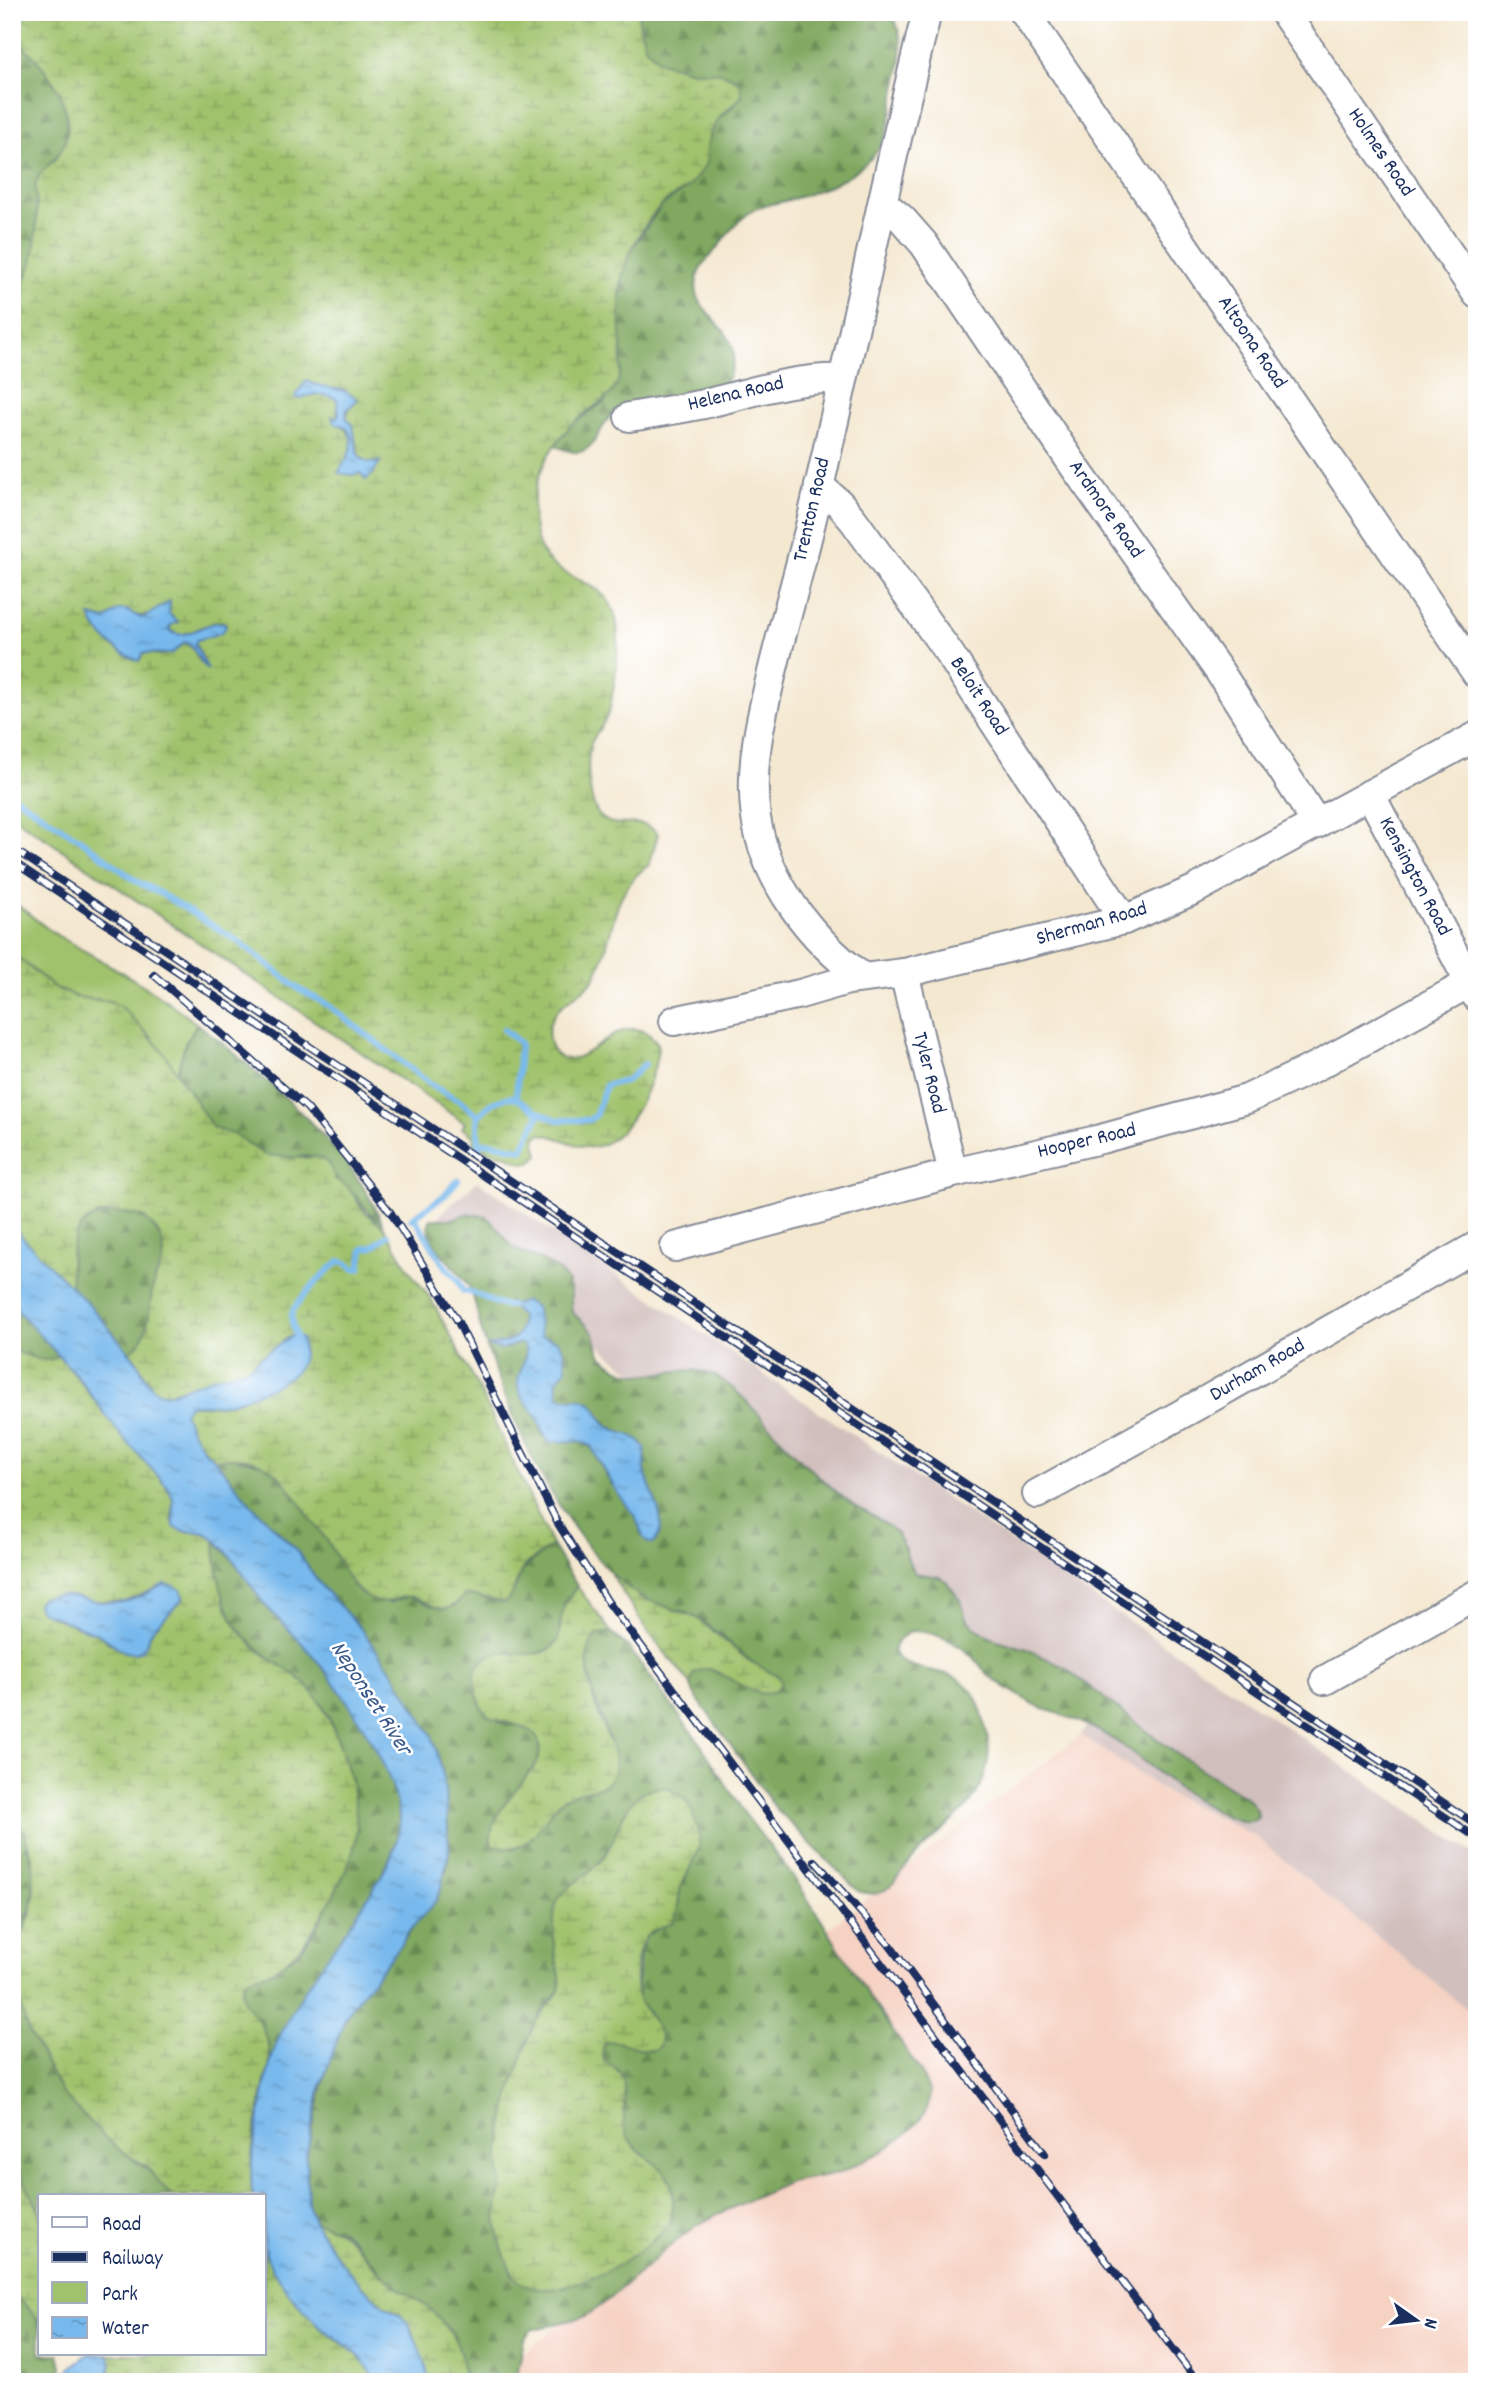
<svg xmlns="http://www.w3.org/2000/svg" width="1489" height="2394" font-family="Dekko,sans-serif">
<defs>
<pattern id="forest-firs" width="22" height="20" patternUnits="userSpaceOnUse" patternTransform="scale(1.75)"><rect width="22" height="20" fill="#80a860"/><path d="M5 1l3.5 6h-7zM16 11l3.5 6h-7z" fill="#688952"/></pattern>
<pattern id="wetland-marsh" width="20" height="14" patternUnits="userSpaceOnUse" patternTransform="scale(1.75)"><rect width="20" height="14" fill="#a0c26c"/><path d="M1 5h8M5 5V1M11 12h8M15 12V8" fill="none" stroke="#829e5c"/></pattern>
<pattern id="water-ripples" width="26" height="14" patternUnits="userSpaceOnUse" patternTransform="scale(1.75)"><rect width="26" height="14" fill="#78b9ed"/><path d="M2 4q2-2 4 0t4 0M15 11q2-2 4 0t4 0" fill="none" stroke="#6297c3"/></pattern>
</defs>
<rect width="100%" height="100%" fill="#fff"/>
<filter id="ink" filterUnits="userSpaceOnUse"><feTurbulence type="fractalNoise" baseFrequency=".0143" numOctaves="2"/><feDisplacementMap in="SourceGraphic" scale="14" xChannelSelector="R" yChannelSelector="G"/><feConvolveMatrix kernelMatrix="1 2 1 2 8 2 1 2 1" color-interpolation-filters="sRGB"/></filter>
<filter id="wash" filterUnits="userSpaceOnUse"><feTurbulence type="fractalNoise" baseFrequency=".00686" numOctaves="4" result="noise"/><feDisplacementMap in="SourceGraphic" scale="28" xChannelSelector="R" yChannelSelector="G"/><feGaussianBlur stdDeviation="1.57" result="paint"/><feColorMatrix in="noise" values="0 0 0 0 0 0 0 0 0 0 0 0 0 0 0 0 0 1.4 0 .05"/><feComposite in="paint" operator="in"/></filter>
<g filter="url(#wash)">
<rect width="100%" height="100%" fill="#f4e8d0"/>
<!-- built -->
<path fill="#f6d2c3" d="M 1081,1735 L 1167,1793 L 1253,1835 L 1477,2017 L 1477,2382 L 492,2382 L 491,2379 L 764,2164 L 926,2084 L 817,1937 Z"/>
<!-- railway -->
<path fill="#d1bfbd" d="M 477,1181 L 1477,1856 L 1477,2017 L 1253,1835 L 1167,1793 L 1081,1735 L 1086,1727 L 964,1634 L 437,1218 Z"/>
<!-- green -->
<path fill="#a0c26c" stroke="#5e7865" stroke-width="2" d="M 12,901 C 28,912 43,927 60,937 C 107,964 155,989 197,1024 L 185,1044 L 177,1073 L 151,1037 L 110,1001 L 76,997 L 55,988 L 12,953 Z"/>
<!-- forest -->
<g fill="url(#forest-firs)" stroke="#4e6c5f" stroke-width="2" fill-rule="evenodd">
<path d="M 637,12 L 891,12 C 906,38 902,61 896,89 C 892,108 889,135 878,150 C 857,178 814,194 781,202 C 774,204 766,204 760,207 C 742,214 729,232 718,247 C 712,254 702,264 699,272 C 680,320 761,326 724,385 C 705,390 685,399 666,402 C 651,404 638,398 623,406 C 593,421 599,471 555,445 L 572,424 L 604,402 L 621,370 L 619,310 L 623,271 L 631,250 L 661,206 L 688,187 L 707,163 L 707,145 L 717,120 L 735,104 L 740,81 L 722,73 L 693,71 L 660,62 L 645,47 Z"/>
<path d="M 12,35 C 34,56 60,81 66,113 C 70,129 66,146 55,159 C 48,167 38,172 36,184 C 35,192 37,202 37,211 C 36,239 36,277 12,296 Z"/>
<path d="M 197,1024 C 215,1036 231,1050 247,1064 C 298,1107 359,1164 384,1227 C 367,1215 351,1186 335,1179 L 330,1165 L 325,1160 L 306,1156 L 296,1158 L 265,1155 L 235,1135 L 213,1128 L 177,1073 L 185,1044 Z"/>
<path d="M 117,1212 L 142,1216 C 153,1225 164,1237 164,1252 C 164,1263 157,1272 154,1283 C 147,1306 153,1338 129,1352 L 72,1288 C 70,1273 69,1236 80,1224 C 89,1215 106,1214 117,1212 Z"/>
<path d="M 465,1214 C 472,1214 479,1214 486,1217 C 500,1225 503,1241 516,1249 C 532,1258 556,1263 567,1280 C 573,1290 570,1301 572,1312 C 579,1320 589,1325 594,1335 C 597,1342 596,1349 601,1355 C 640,1397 676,1355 717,1377 C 741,1391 759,1416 778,1436 C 792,1452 808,1467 824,1481 C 832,1488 840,1495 849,1502 C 863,1512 881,1518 894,1531 C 906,1542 905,1560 915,1573 L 939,1577 L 946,1581 L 960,1600 L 966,1618 L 974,1627 L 997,1640 L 1027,1649 L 1064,1667 L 1174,1752 L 1247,1798 L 1257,1811 L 1258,1817 C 1244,1835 1189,1795 1174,1785 C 1147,1765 1121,1741 1091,1727 C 1076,1719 1058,1714 1042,1708 C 1026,1701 1010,1690 996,1681 C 986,1675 981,1665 974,1658 C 958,1642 934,1631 912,1631 C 903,1635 886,1647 898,1658 C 915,1674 951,1666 970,1689 C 980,1700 985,1724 988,1739 C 990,1754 987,1771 981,1785 C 977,1793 972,1802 966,1808 C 946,1828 923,1845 905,1868 C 898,1877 891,1889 879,1893 C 872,1895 865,1893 858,1891 L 777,1810 L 694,1694 L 690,1683 L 694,1673 C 698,1672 701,1669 705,1669 C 723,1666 754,1705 779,1688 L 779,1677 C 768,1671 756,1666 747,1658 C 730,1646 715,1628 697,1618 C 680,1608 660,1608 642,1598 C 592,1569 538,1476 516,1423 C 505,1395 493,1367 484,1339 C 478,1322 477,1304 470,1288 C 461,1269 417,1239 431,1219 L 453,1219 ZM 512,1306 L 536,1307 L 541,1336 L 552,1339 L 562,1373 L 556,1381 L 558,1396 L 562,1399 L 582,1399 L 588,1401 L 607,1425 L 642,1443 C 647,1452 643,1460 645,1470 C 648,1490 658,1502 660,1525 L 645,1539 L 635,1516 L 607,1477 L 591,1446 L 585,1442 L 543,1436 L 539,1419 L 518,1386 L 519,1376 L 526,1359 L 524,1345 L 519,1343 L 507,1348 L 496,1344 C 513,1343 523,1334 521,1316 Z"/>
<path d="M 12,1304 L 60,1355 C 43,1368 30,1354 12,1351 Z"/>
<path d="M 230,1457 L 263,1464 L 278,1473 L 329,1543 L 344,1568 L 389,1603 L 410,1596 L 432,1606 L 453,1607 L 465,1595 L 477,1595 L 492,1601 L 516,1586 C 521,1565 537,1559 552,1545 L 577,1586 L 568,1598 L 560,1625 L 559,1639 L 551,1649 L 528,1655 L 499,1722 C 525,1727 546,1727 538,1761 L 495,1819 L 512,1849 C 542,1838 542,1811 568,1796 C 578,1790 593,1789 605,1785 L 610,1741 L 593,1694 L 588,1669 L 587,1650 L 595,1636 L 604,1632 L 612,1633 L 628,1647 L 701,1745 L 745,1814 L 797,1882 L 871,1999 L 921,2072 L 930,2093 L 928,2107 L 919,2121 L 903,2137 L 883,2151 L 839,2173 L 790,2182 L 716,2215 L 699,2224 L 670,2246 L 602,2305 L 584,2317 L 531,2330 L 524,2339 L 516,2382 L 462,2382 L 464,2370 L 401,2290 L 386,2279 L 353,2240 L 342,2231 L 314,2222 L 308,2204 L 306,2156 L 328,2063 L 344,2022 L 354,2003 L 398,1949 L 418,1919 L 435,1902 L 446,1871 L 449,1851 L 446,1799 L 442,1771 L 432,1736 L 393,1673 L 361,1629 L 323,1588 L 296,1550 L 249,1502 L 215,1460 ZM 665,1787 L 684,1798 L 699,1849 L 680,1889 L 677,1913 L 673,1922 L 656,1929 L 646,1937 L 640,1952 L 637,1987 L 639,2000 L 653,2020 L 650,2051 C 635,2046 618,2038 603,2043 C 597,2067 616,2063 622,2078 C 628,2094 618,2120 628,2138 C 631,2144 638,2149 643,2154 C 673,2181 674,2175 672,2218 L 655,2239 L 639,2249 L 564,2287 L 512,2275 L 496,2212 L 501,2187 L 501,2138 L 526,2044 L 538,2018 L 559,1990 L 560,1977 L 554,1949 L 555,1933 L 567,1889 L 583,1879 L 602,1860 L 614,1841 L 629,1807 Z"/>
<path d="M 215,1540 C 226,1553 239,1566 249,1580 C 254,1587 258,1596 264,1603 C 278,1620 297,1635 312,1653 C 342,1690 396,1767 399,1815 C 401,1842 384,1872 370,1894 C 336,1950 291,1999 270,2063 C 269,2056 270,2048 268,2042 C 263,2027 241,2006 242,1990 C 243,1974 259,1976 270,1971 C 282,1966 295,1956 304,1946 C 313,1936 348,1869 350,1857 C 352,1842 355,1802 353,1788 C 350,1774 330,1714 322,1704 C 305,1684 282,1668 262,1652 C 225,1626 216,1582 215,1540 Z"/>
<path d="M 12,1809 C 34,1850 42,1889 22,1933 L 86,2116 C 97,2129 108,2142 122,2151 C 145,2168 154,2171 171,2196 L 40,2196 L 40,2212 L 19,2172 L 12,2166 Z"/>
<path d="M 12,2294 C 41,2315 40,2320 40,2354 L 59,2354 L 62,2366 L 60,2382 L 12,2382 Z"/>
</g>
<!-- wetland -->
<g fill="url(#wetland-marsh)" stroke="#5e7865" stroke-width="2" fill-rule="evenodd">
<path d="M 12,12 L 637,12 L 645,47 L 660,62 L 693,71 L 722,73 L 740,81 L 742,95 C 735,105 722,112 716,122 C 713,128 708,139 707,147 C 706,154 709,160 704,167 C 699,173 694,182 688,187 C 679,194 669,197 662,205 C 645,222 631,247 624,269 C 613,304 629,354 617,384 C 611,398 598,403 587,412 C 549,441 527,483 535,531 C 544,589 605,568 616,619 C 621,645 615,682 610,708 C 607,721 598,730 592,741 C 585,755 588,806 601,817 C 619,833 639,813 658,834 L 649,865 C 607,893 617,935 595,977 C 587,993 554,1002 549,1027 C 547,1036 550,1051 558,1056 C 588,1075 623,998 658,1044 C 658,1076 626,1151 587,1147 C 570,1145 556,1135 540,1134 L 535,1139 L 539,1155 L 531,1163 C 521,1164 517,1160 508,1156 C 496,1151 484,1153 473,1146 L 473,1136 L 462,1128 L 465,1123 L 12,816 L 12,296 C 36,277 36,239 37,211 C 37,202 35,192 36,184 C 38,172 48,167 55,159 C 66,146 70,129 66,113 C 60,81 34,56 12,35 ZM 304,384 L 328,390 L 345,390 L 351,405 L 346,417 L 353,427 L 358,455 L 369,463 L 379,462 L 373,474 L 362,474 L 343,465 C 361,446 350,430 333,416 L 338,418 L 337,399 C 322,392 311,394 295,397 ZM 169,602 L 169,614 L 172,619 L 169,629 C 184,645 204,619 225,623 L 210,636 L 197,640 L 195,643 L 207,668 C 196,662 197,647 185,642 L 176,650 L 163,655 L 143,653 L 139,661 C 122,654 95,636 91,616 L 105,620 L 126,610 C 140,622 157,613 169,602 Z"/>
<path d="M 12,953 L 55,988 L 76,997 L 110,1001 L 123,1008 L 162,1050 L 213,1128 L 235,1135 L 265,1155 L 296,1158 L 317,1157 L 325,1160 L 330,1165 L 335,1179 L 348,1187 L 365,1212 L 384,1227 L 411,1273 L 431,1299 L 483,1397 L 552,1545 C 544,1553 531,1559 524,1567 C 515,1578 517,1593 505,1603 C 491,1601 479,1595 465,1595 C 461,1598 458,1602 453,1606 C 442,1615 425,1600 413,1597 C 395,1593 390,1610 367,1597 C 351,1588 342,1566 333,1550 C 326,1537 316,1527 308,1515 C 283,1478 266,1450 215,1460 C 201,1447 188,1432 184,1413 L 189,1405 L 219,1405 L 239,1400 L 279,1382 L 296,1371 L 303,1355 L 289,1337 L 247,1369 L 212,1378 L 168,1394 L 154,1391 L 138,1363 L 129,1352 C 153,1338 147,1306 154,1283 C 157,1272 164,1263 164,1252 C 164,1237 153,1225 142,1216 C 81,1202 65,1233 72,1288 L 40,1258 L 12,1225 Z"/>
<path d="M 12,1351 C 30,1354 43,1367 60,1355 L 105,1414 L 168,1487 L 173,1499 L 172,1521 L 185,1531 L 202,1532 L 215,1540 C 216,1582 225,1625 261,1652 C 275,1663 291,1671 304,1683 C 332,1708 353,1777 356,1814 C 357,1822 357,1832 356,1840 C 351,1867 313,1938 293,1955 C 286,1962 276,1970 267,1973 C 257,1976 244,1975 242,1988 C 239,2001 256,2014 261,2025 C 266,2036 270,2048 270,2060 C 270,2069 265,2078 264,2086 C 257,2120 247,2161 253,2196 L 171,2196 L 146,2166 L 121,2151 L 101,2134 L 62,2093 L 27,2028 L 17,1992 L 22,1933 L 31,1914 L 34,1895 L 33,1861 L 24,1831 L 12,1809 ZM 165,1584 L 183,1599 L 152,1630 L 144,1649 L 109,1643 L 98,1634 L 50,1616 L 61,1595 L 90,1601 L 126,1602 Z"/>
<path d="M 611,1574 L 642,1598 L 697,1618 L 748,1660 L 779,1677 L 781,1683 C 768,1714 722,1667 705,1669 C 701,1669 698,1672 694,1673 L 690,1683 L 648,1632 Z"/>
<path d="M 577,1586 L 612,1633 C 601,1631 596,1634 591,1644 C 581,1661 594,1703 601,1721 C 606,1734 615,1748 615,1762 C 615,1793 590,1786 569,1796 C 547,1806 542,1836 521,1845 C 510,1850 502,1848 491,1844 C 487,1815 523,1784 538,1761 C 548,1720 511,1729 486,1715 C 473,1692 464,1656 502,1653 C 518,1652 536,1658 550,1649 C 564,1640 558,1622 563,1609 C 566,1601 572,1593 577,1586 Z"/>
<path d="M 665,1787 L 684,1798 L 691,1808 L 699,1835 L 699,1849 L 680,1889 L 677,1913 L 673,1922 C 664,1928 652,1929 645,1938 C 635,1954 633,1985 640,2002 C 645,2012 671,2038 656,2049 C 647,2055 619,2037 604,2043 C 597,2066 615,2062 622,2076 C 629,2091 618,2121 629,2139 C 646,2167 671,2160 673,2199 C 673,2206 673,2214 671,2220 C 665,2236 613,2270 596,2276 C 573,2283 543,2298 520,2282 C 507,2273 496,2230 496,2214 C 496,2205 500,2197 501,2188 C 502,2179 499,2170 499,2162 C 501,2123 513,2080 527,2044 C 530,2034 534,2023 540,2015 C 545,2007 556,1999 559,1990 C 563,1979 557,1964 555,1953 C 553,1944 553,1909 557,1901 C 568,1883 591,1875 603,1858 C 617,1839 620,1809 640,1794 C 647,1789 656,1788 665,1787 Z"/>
<path d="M 12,2166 L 19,2172 L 40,2212 L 40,2324 L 31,2310 L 12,2294 Z"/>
<path d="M 314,2222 C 359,2233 356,2254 388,2280 C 397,2289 409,2294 419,2301 C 445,2319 468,2349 462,2382 L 430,2382 L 413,2331 L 400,2315 L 383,2305 L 361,2286 L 337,2257 Z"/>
<path d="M 264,2250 C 274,2275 294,2302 314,2321 C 333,2340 368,2353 374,2382 L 106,2382 L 110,2372 L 107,2354 L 264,2354 Z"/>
</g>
<!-- water -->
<g fill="url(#water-ripples)" stroke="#4a74a6" stroke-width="2">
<path d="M 306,381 C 322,389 348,387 357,400 L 347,410 L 346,417 L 353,427 L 358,455 C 365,462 371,465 380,461 L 373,474 L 365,480 L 362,474 L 358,473 L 353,475 L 338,473 C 347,458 360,442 345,426 C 337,425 334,424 332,416 L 336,418 L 339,414 L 337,399 C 322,393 313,393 299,399 L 295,397 Z"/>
<path d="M 170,601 L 169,614 L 178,622 L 171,625 L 169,629 C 184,645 205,619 225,623 L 226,627 L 221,633 L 197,640 L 195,644 L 208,670 C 197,662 197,647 185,642 L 171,654 L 143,653 L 139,661 C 119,653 98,637 90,616 L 105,620 L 119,610 L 126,610 L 139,617 L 145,617 Z"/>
<path d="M 12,1225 C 36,1255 65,1279 91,1307 C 106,1323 119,1341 133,1357 C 145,1371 147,1393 168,1394 L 212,1378 L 247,1369 L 262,1356 L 295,1334 L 302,1339 C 304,1349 304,1362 297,1370 C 285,1384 239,1402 222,1404 C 211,1406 199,1402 189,1405 L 184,1413 L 191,1430 L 204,1450 L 215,1460 L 249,1502 L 296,1550 L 323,1588 L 361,1629 L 393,1673 L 432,1736 L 442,1771 L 446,1799 L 449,1851 L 441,1888 L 435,1902 L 407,1933 L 398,1949 L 354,2003 L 344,2021 L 321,2085 L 306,2156 L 308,2204 L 314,2222 L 337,2257 L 361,2285 L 383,2305 L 400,2315 L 409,2324 L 425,2363 L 430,2382 L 374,2382 C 368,2353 334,2340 314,2321 C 299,2306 269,2271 265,2251 C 261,2234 264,2213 264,2196 L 253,2196 C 248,2170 255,2143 259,2117 C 264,2093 267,2068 276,2045 C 295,1997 329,1957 357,1914 C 373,1889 395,1860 399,1829 C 405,1776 331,1672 295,1636 C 284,1625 272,1613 262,1601 C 249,1583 227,1546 209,1535 C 198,1528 184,1535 174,1527 L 173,1499 L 168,1487 L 120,1434 L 78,1377 L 12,1304 Z"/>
<path d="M 525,1301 L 536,1307 L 541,1336 L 558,1341 L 564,1352 L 566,1369 L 556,1381 L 558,1396 C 566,1402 575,1396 585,1400 C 598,1405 598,1417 607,1425 C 620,1437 634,1430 645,1448 C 646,1456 644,1464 645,1471 C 649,1493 672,1522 654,1543 L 649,1543 L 644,1539 L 635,1516 L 618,1494 L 591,1446 L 580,1441 L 550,1442 C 542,1434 543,1426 537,1417 C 531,1407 518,1396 518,1383 C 518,1369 530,1359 524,1345 L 519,1343 L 501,1349 L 488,1346 C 508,1342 523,1342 521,1316 L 511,1306 Z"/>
<path d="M 165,1584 L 175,1586 L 182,1591 L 183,1599 L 152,1630 L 144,1649 L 135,1653 L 125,1652 L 98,1634 L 40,1611 L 37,1604 L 40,1599 C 67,1588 96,1607 124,1602 C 138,1600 152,1590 165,1584 Z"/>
<path d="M 89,2354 L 109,2355 L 111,2363 L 106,2382 L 60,2382 L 70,2368 Z"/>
</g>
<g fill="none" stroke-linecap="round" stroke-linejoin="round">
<!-- stream -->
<g stroke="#78b9ed" stroke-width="6">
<path d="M 12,795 L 81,840 L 136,881 L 161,894 L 238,941 L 300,990 L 328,1005 L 434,1087 L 462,1102 L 478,1116"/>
<path d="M 504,1030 L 520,1043 L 516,1098"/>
<path d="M 479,1143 L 477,1122 L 478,1116 L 492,1103 L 509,1097 L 516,1098 L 540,1113 L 557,1120 L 589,1120 L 595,1116 L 606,1085 L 626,1081 L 645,1064"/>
<path d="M 478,1150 L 479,1143 L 492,1143 L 522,1150 L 540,1113"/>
<path d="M 414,1217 L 443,1264 L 458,1280 L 463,1291 C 483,1293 491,1306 511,1306"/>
<path d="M 411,1219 L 445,1195 L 458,1180"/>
<path d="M 296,1340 C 297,1330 289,1324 292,1314 C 295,1302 329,1268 340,1261 L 345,1262 L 355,1269 L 360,1268 L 363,1249 L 372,1247 L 388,1235"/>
</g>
</g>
</g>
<g filter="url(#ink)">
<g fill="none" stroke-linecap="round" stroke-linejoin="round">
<!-- minor casing -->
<g stroke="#888c97" stroke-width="32">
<g id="minor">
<path d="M 1024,12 L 1477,674"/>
<path d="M 1284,12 L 1477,294"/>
<path d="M 884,204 L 902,219 L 924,244 L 1076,469 L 1219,671 L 1317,824"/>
<path d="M 629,417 C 654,413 679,409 704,404 C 751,393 795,377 843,379"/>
<path d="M 819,486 L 840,504 L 854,521 L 949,653 L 1124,920"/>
<path d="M 1370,794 L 1477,997"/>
<path d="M 904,973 L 953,1173"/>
<path d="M 862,977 C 811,939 766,882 756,818 C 748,762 763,710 776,656 C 788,610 801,564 812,518 C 851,350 885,180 927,12"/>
<path d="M 674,1021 L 800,994 L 848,980 L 904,973 L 1124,920 L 1194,890 L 1477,736"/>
<path d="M 675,1247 L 953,1173 L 1101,1139 L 1247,1099 L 1315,1067 L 1477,979"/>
<path d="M 1037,1494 L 1205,1401 L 1477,1246"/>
<path d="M 1325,1680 L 1477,1594"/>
</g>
</g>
<!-- minor -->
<use href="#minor" stroke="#fff" stroke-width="28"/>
<!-- rail casing -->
<g stroke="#1b2f5e" stroke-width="8">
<g id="rail">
<path d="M 12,848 L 1477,1825"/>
<path d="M 12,861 L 1477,1838"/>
<path d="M 154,975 L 307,1108 L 391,1213 L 457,1320 L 557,1522 L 608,1602 L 1198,2382"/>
<path d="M 815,1861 L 888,1943 L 1045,2154"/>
</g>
</g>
<!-- rail -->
<use href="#rail" stroke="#fff" stroke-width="5" stroke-dasharray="16" stroke-linecap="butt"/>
</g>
</g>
<g text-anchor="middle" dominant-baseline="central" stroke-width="5" stroke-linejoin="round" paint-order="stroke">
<!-- street labels -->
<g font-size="21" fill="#1b2f5e" stroke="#fff">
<text transform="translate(1380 153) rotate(56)">Holmes Road</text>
<text transform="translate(1251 343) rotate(56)">Altoona Road</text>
<text transform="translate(736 395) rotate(-13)">Helena Road</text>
<text transform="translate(813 510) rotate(-77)">Trenton Road</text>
<text transform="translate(1105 510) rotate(55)">Ardmore Road</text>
<text transform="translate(978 697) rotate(57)">Beloit Road</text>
<text transform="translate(1414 877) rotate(62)">Kensington Road</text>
<text transform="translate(1092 925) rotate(-16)">Sherman Road</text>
<text transform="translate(928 1073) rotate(76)">Tyler Road</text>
<text transform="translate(1087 1142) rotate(-13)">Hooper Road</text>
<text transform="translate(1258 1371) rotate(-30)">Durham Road</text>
</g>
<!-- water labels -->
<g font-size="23" font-style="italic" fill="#375889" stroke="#fff">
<text transform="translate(370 1699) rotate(57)">Neponset River</text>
</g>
</g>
<!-- margin -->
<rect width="1489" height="2394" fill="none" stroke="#fff" stroke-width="42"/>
<!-- legend -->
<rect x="38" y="2194" width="228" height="161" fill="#ffffff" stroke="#a4acbf" stroke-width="2"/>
<rect x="52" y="2217" width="35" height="10" fill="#ffffff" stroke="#a4acbf" stroke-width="2"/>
<text x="102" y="2230" font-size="21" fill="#1b2f5e">Road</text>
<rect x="52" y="2252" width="35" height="10" fill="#1b2f5e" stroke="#a4acbf" stroke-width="2"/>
<text x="102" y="2264" font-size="21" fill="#1b2f5e">Railway</text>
<rect x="52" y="2282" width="35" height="21" fill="#a0c26c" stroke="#a4acbf" stroke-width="2"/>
<text x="102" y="2300" font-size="21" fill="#1b2f5e">Park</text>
<rect x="52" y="2317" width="35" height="21" fill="url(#water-ripples)" stroke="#a4acbf" stroke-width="2"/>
<text x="102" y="2334" font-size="21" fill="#1b2f5e">Water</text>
<!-- north arrow -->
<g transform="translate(1416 2320) rotate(104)" stroke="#ffffff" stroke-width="5" paint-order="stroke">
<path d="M0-5L12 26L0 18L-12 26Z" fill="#1b2f5e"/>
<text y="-10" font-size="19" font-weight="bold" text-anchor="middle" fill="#1b2f5e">N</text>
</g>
</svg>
